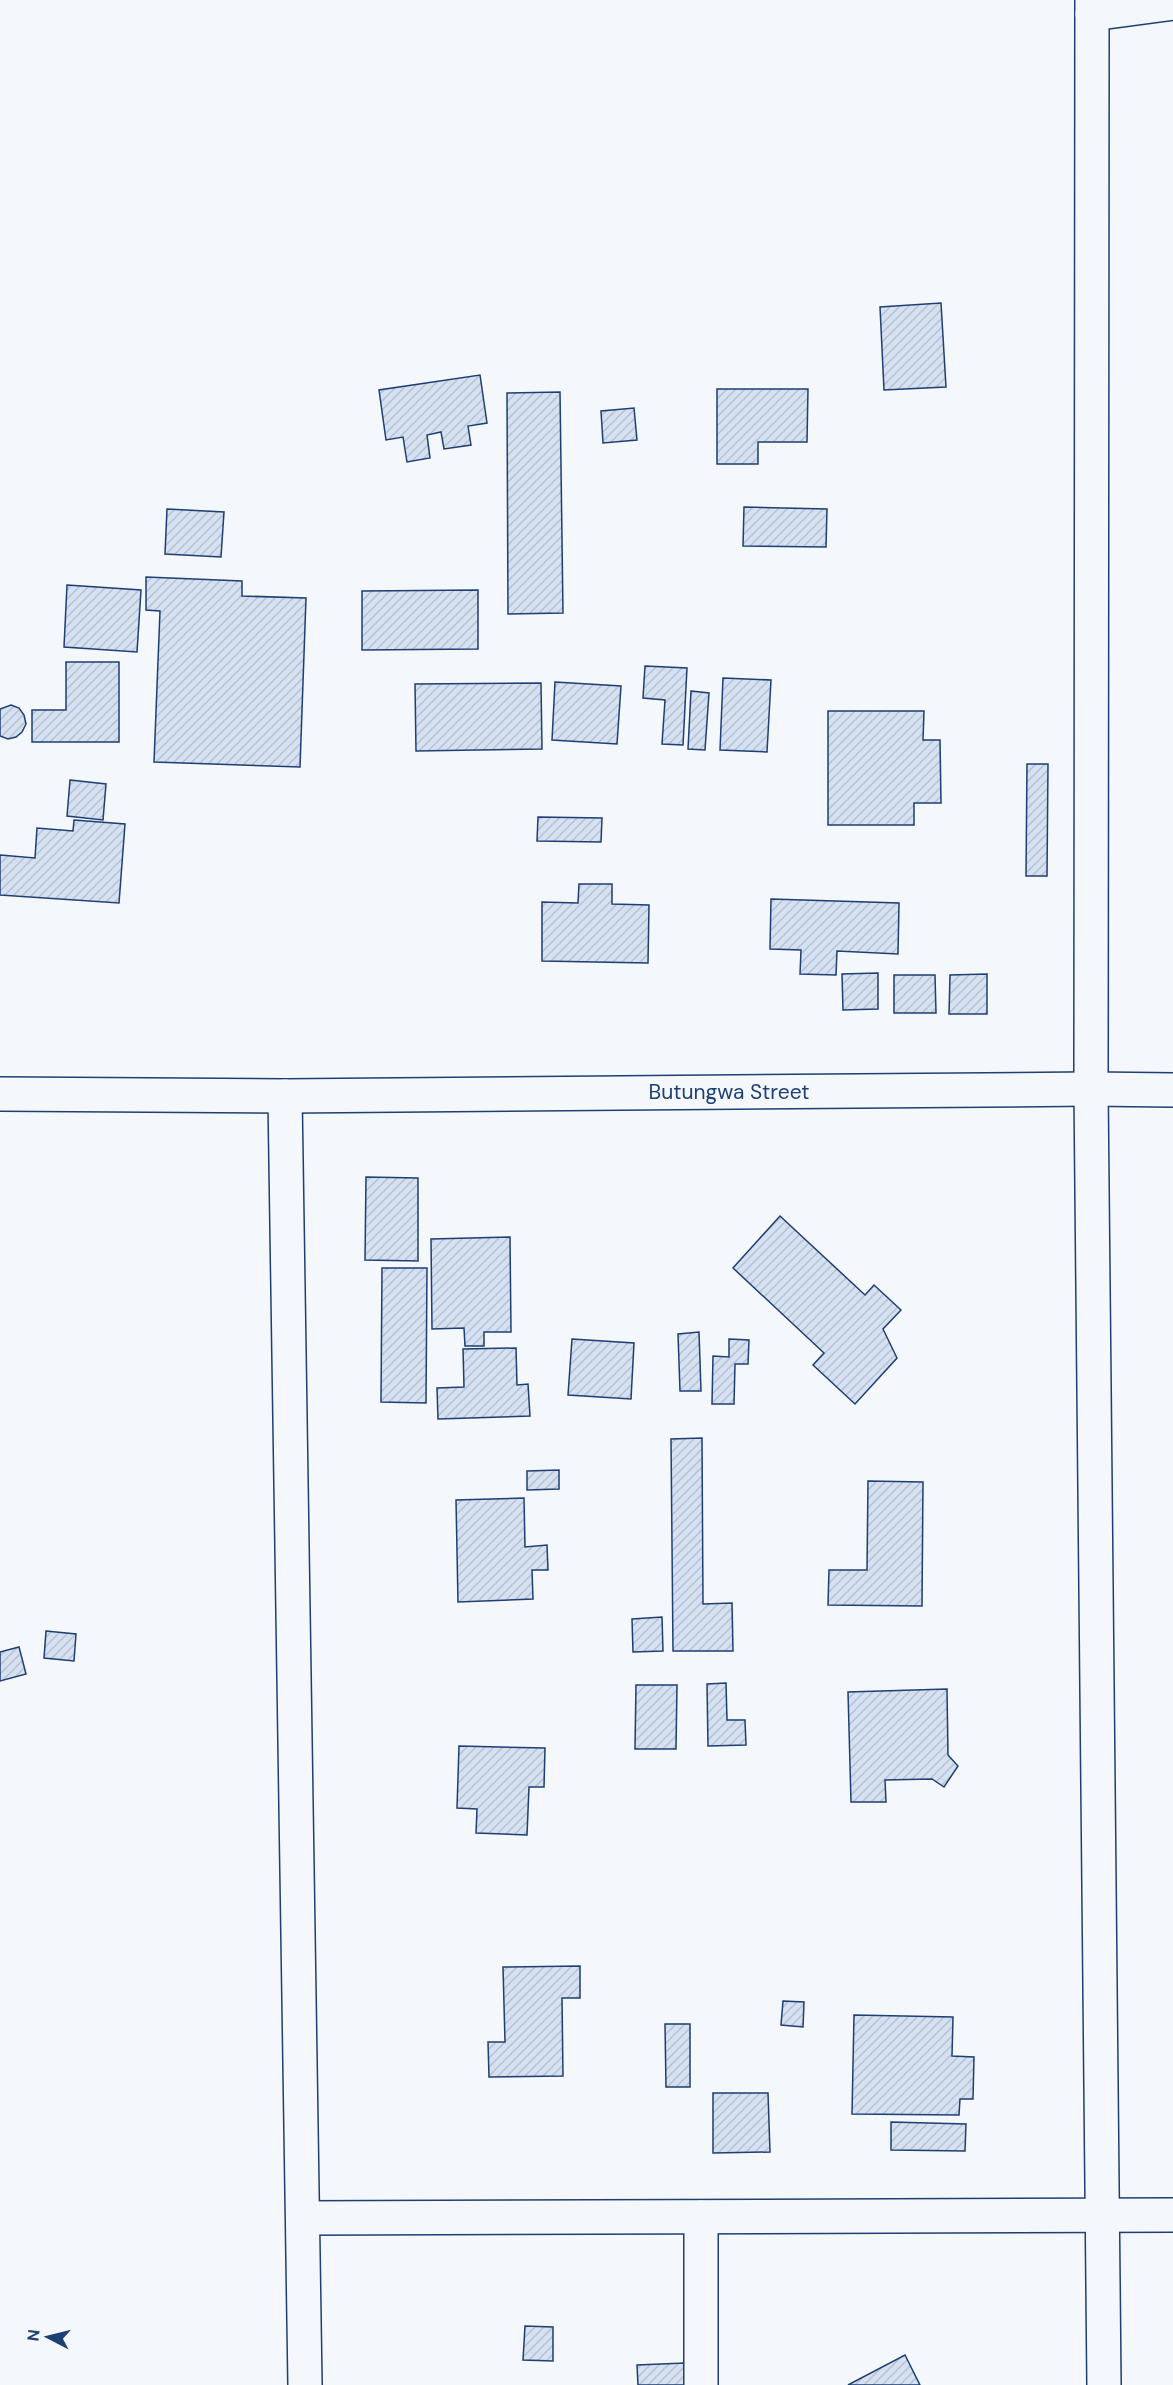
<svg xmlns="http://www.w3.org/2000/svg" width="1173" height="2385" font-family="'DM Sans',sans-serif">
<defs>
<pattern id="building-hatch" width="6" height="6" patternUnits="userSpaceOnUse" patternTransform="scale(1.5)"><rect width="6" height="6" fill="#d5e0f0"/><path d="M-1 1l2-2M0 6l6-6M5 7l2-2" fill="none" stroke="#b6c1d1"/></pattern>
</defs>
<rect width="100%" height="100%" fill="#f4f7fb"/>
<!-- building -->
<g fill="url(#building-hatch)" stroke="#1d3f73" stroke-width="1.5">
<path d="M 941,303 L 946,387 L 884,390 L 880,307 Z"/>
<path d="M 480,375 L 487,423 L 468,426 L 471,445 L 444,449 L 441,432 L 427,435 L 430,458 L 407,462 L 403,437 L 386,440 L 379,390 Z"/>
<path d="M 717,389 L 808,389 L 807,442 L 758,442 L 758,464 L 717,464 Z"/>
<path d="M 560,392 L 563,613 L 508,614 L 507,393 Z"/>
<path d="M 634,408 L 637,440 L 603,443 L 601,411 Z"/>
<path d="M 744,507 L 827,509 L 826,547 L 743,546 Z"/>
<path d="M 167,509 L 224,512 L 221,557 L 165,554 Z"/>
<path d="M 146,577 L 242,581 L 242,596 L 306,598 L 300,767 L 154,762 L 160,611 L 146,610 Z"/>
<path d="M 67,585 L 141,590 L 137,652 L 64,647 Z"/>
<path d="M 478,590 L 478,649 L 362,650 L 362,591 Z"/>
<path d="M 66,662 L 119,662 L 119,742 L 32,742 L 32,710 L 66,710 Z"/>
<path d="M 645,666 L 687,668 L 683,745 L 662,744 L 665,700 L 643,698 Z"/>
<path d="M 723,678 L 771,680 L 767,752 L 720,750 Z"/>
<path d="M 555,682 L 621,686 L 617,744 L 552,740 Z"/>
<path d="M 541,683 L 542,749 L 416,751 L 415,684 Z"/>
<path d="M 691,691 L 709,693 L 705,750 L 688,749 Z"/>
<path d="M 11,705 L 19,708 L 24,715 L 26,724 L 22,732 L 16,737 L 8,739 L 0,736 L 0,709 Z"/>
<path d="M 828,711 L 924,711 L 923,740 L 940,740 L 941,803 L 914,803 L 914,825 L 828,825 Z"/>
<path d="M 1027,764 L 1048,764 L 1047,876 L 1026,876 Z"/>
<path d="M 70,780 L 106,784 L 103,820 L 67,816 Z"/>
<path d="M 538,817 L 602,818 L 601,842 L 537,841 Z"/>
<path d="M 74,820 L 125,824 L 119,903 L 0,895 L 0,855 L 35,858 L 37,828 L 73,831 Z"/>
<path d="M 579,884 L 612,884 L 612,904 L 649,905 L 648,963 L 542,961 L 542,902 L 578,903 Z"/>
<path d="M 771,899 L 899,903 L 898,954 L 837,951 L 836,975 L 800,974 L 801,950 L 770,949 Z"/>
<path d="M 878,973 L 878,1009 L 843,1010 L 842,974 Z"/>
<path d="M 987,974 L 987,1014 L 949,1014 L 950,975 Z"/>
<path d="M 894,975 L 935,975 L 936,1013 L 894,1013 Z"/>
<path d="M 366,1177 L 418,1178 L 418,1261 L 365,1260 Z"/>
<path d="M 780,1216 L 865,1295 L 874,1285 L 901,1310 L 883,1329 L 897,1358 L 855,1404 L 813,1365 L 824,1353 L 733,1268 Z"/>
<path d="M 510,1237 L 511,1332 L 484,1332 L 484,1346 L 465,1346 L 464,1328 L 432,1329 L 431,1239 Z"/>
<path d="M 382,1268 L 427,1268 L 426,1403 L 381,1402 Z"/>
<path d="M 699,1332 L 701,1391 L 680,1391 L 678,1334 Z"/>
<path d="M 572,1339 L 634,1343 L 631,1399 L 568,1395 Z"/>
<path d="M 729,1339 L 749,1340 L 748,1364 L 735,1364 L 734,1404 L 712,1404 L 713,1356 L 729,1357 Z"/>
<path d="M 516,1348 L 517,1385 L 528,1384 L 530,1416 L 438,1419 L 437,1388 L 464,1387 L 463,1349 Z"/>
<path d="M 702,1438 L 703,1604 L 732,1603 L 733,1651 L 673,1651 L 671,1439 Z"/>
<path d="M 559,1470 L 559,1489 L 527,1490 L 527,1471 Z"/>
<path d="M 868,1481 L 923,1482 L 922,1606 L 828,1605 L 829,1570 L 867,1570 Z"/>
<path d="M 524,1498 L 525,1547 L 547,1545 L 548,1570 L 532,1570 L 533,1599 L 458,1602 L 456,1500 Z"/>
<path d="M 662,1617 L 663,1651 L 633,1652 L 632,1619 Z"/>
<path d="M 46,1631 L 76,1634 L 74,1661 L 44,1658 Z"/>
<path d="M 19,1647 L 26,1674 L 0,1681 L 0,1652 Z"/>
<path d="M 726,1683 L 727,1720 L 745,1720 L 746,1745 L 708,1746 L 707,1684 Z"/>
<path d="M 636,1685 L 677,1685 L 676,1749 L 635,1749 Z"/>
<path d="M 947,1689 L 948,1755 L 958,1766 L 944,1787 L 932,1779 L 885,1780 L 886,1802 L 851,1802 L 848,1692 Z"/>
<path d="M 459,1746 L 545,1748 L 544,1787 L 529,1787 L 527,1835 L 476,1833 L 477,1809 L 457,1808 Z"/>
<path d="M 580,1966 L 580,1998 L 562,1998 L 563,2076 L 489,2077 L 488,2042 L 505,2042 L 503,1967 Z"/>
<path d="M 783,2001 L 804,2002 L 803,2027 L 781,2025 Z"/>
<path d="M 854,2015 L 953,2017 L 952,2056 L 974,2057 L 973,2099 L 960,2099 L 959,2115 L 852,2114 Z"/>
<path d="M 665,2024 L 690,2024 L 690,2087 L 666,2087 Z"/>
<path d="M 713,2093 L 768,2093 L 770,2152 L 713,2153 Z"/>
<path d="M 891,2122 L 966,2124 L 965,2151 L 891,2150 Z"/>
<path d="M 525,2326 L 553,2327 L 553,2361 L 523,2360 Z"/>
<path d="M 905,2355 L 920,2385 L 848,2385 Z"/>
<path d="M 685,2363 L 685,2385 L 638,2385 L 637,2365 Z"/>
</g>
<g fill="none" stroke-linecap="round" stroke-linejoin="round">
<!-- street casing -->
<g stroke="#1d3f73" stroke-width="36">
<g id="street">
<path d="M 1092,0 L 1091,1089 L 1104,2385"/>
<path d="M 1092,14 L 1173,3"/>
<path d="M 285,1096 L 305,2385"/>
<path d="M 701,2217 L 701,2385"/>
<path d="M 304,2218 L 1173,2215"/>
</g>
</g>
<!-- secondary casing -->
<g stroke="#1d3f73" stroke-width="36">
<path id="secondary" d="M 0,1094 L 285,1096 L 1091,1089 L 1173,1090"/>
</g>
<!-- street -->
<use href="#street" stroke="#f4f7fb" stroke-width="33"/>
<!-- secondary -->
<use href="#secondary" stroke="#f4f7fb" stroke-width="33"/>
</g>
<g text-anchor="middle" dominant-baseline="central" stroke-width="4.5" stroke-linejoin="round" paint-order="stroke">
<!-- street labels -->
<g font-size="21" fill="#1d3f73" stroke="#f4f7fb">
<text x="729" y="1092">Butungwa Street</text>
</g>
</g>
<!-- north arrow -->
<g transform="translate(48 2337) rotate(277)" stroke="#f4f7fb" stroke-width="4.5" paint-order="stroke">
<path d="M0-4.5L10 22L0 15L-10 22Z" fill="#1d3f73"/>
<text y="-9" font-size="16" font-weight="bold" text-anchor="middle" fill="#1d3f73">N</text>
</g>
</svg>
